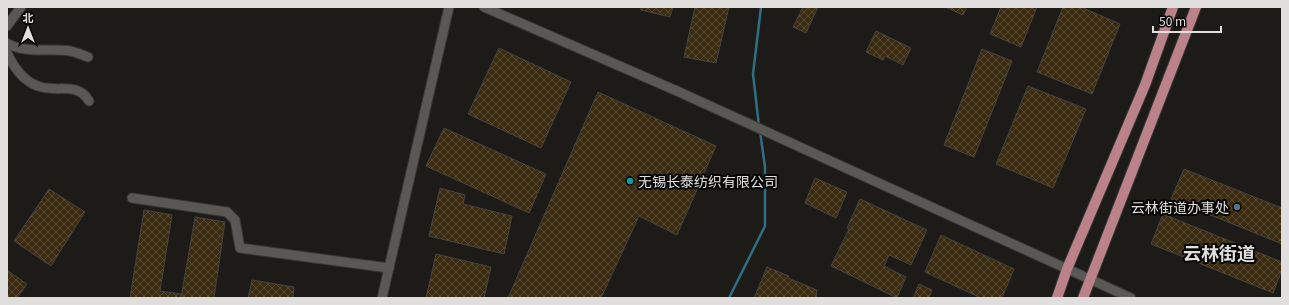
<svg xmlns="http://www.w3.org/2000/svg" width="1289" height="305" font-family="Georgia,'Noto Sans SC',serif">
<defs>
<pattern id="building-cross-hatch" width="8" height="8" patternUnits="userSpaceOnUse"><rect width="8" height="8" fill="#3b2c11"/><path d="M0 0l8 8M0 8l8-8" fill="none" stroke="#574a33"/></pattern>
</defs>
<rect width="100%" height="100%" fill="#1c1b18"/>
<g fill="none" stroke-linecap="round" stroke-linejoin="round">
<!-- stream -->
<g stroke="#306e82" stroke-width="2.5">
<path d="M 759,126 L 753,74 L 761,7"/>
<path d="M 729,298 L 765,226 L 765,167 L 760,131"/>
</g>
</g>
<!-- building -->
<g fill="url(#building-cross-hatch)" stroke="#464441">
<path d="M 641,7 L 673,7 L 670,17 L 641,10 Z"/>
<path d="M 695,7 L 729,7 L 716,63 L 684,57 Z"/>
<path d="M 803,7 L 818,7 L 806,33 L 793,27 Z"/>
<path d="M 945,7 L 967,7 L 963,15 Z"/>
<path d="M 1001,7 L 1037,7 L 1021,47 L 990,34 Z"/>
<path d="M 1063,7 L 1081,7 L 1120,24 L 1092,94 L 1037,72 Z"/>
<path d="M 876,31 L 911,48 L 903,65 L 885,56 L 883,60 L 866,52 Z"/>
<path d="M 499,48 L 571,82 L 541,148 L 468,114 Z"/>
<path d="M 982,49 L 1012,61 L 974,157 L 944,145 Z"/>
<path d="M 1028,86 L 1086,109 L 1053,188 L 996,164 Z"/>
<path d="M 598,92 L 716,146 L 677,235 L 639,216 L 601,298 L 508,298 Z"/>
<path d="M 444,128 L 546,174 L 529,213 L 426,166 Z"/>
<path d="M 1184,169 L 1282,208 L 1282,244 L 1171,199 Z"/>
<path d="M 815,178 L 847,192 L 836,218 L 805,203 Z"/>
<path d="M 440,188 L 465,195 L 463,204 L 512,216 L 504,254 L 429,236 Z"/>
<path d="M 49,189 L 85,212 L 51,266 L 14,241 Z"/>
<path d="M 860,199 L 927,230 L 911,265 L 889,255 L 884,266 L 906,277 L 897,298 L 831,266 L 849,229 L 847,228 Z"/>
<path d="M 144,210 L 172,215 L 160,291 L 181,294 L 180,298 L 130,298 Z"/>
<path d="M 1163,214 L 1282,262 L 1282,270 L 1273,293 L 1151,244 Z"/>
<path d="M 195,217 L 225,222 L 214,298 L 181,298 Z"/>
<path d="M 941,235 L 1014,269 L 1002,298 L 981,298 L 925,272 Z"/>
<path d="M 436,254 L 491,267 L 484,298 L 426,298 Z"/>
<path d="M 767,267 L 789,276 L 788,278 L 817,290 L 816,298 L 754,298 Z"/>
<path d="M 7,270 L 27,284 L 17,298 L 7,298 Z"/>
<path d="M 252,280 L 294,287 L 293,298 L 248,298 Z"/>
<path d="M 919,284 L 932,290 L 929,298 L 913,298 Z"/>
</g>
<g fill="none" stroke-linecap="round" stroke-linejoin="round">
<!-- street casing -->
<g stroke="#373634" stroke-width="11">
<g id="street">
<path d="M 484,7 L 677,91 L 1131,298"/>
<path d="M 7,26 L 21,7"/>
<path d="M 7,43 C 24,54 50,48 70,51 C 76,52 82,55 88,57"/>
<path d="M 7,53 C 14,68 25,83 41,87 C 59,92 78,82 89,101"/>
<path d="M 132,198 L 227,212 L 235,220 L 240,248 L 389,268"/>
<path d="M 382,298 L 449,7"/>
</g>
</g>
<!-- primary casing -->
<g stroke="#373634" stroke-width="12">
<g id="primary">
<path d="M 1057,298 L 1067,269 L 1145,85 L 1173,7"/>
<path d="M 1083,298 L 1196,7"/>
</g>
</g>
<!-- street -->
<use href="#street" stroke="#5a5855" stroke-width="9"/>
<!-- primary -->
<use href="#primary" stroke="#bb8289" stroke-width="10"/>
</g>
<!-- markers -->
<circle fill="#0f9aa8" stroke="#060605" stroke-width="1.5" cx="630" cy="181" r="4"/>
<circle fill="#5c6f8a" stroke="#060605" stroke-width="1.5" cx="1237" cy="207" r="4"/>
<g text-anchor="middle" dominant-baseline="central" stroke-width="4" stroke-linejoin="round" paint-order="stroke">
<!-- poi labels -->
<g font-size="14" fill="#e1dfdd" stroke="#060605" text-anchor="start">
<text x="638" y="181">无锡长泰纺织有限公司</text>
<text x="1229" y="207" text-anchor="end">云林街道办事处</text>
</g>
<!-- district labels -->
<g font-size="18" font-weight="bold" fill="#e1dfdd" stroke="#060605">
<text x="1219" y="252">云林街道</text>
</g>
</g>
<!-- border -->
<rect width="1289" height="305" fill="none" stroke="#e1dfdd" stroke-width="16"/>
<!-- north arrow -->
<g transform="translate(28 28)" stroke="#060605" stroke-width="3" paint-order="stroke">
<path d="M0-3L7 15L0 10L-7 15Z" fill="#e1dfdd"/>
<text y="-6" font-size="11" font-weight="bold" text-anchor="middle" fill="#e1dfdd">北</text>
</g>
<!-- scale -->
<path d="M1153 26v6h68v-6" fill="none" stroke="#e1dfdd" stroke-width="2"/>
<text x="1159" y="26" font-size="12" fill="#e1dfdd" stroke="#060605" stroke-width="3" paint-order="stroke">50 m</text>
</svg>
